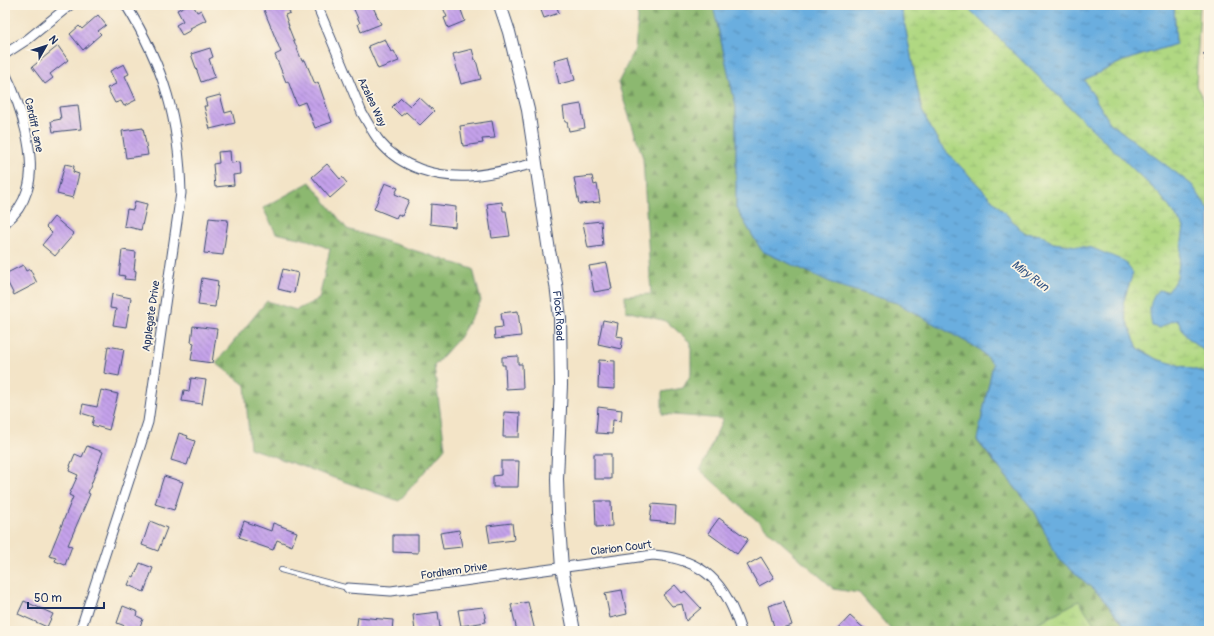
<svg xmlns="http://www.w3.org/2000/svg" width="1214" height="636" font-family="Pangolin,sans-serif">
<defs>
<pattern id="forest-firs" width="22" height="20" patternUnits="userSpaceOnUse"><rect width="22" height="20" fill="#8cb870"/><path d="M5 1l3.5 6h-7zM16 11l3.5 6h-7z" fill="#72965f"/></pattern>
<pattern id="wetland-marsh" width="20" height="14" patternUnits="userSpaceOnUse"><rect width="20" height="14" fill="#b0d882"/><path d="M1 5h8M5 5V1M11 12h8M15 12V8" fill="none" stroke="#97ba73"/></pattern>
<pattern id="water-ripples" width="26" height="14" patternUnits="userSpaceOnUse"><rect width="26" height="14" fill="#6aaedf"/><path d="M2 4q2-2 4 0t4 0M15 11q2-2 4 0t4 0" fill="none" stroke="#568eb8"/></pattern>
<pattern id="building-back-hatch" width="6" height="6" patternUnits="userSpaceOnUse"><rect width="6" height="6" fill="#c4a1ea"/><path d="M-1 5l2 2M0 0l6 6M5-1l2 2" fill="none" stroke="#9e84c1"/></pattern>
</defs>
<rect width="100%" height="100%" fill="#fcf5e5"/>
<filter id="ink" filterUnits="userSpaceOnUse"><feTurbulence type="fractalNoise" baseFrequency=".025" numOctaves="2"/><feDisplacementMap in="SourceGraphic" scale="8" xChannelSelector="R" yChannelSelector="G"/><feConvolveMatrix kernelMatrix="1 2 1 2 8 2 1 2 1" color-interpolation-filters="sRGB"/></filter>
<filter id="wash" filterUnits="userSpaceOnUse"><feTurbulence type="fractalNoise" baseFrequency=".012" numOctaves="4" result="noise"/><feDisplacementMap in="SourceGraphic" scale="16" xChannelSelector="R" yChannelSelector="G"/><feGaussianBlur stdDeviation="0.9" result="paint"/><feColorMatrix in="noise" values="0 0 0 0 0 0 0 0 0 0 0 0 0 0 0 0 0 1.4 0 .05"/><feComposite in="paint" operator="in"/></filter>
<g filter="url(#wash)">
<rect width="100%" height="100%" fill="#f3e4c7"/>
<!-- forest -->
<g fill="url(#forest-firs)" stroke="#547467">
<path d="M 635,5 L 713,5 L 736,107 L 736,208 L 762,251 L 839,286 L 897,303 L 979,349 L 993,364 L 977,441 L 1035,512 L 1058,558 L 1101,596 L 1129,631 L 1099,631 L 1079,601 L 1022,631 L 892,631 L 859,593 L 834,589 L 700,470 L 723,419 L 662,414 L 662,392 L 683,388 L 691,374 L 691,343 L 666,321 L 626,311 L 625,296 L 651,294 L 643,158 L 618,83 L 635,49 L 638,18 Z"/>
<path d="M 310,182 L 347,229 L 473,269 L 481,301 L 459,338 L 434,366 L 445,448 L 399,501 L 250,448 L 245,385 L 216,363 L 267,301 L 296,310 L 319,299 L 330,249 L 308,240 L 276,233 L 263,208 Z"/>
</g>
<!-- wetland -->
<g fill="url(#wetland-marsh)" stroke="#668470">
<path d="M 903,5 L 965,5 L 1161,196 L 1184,227 L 1177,278 L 1168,292 L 1160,328 L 1171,321 L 1178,320 L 1186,336 L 1209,355 L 1209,376 L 1203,372 L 1156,359 L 1138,348 L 1126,319 L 1123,303 L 1133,273 L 1092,248 L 1053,243 L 1041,235 L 1024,233 L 940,145 L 922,111 L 902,11 Z"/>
<path d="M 1174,5 L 1200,5 L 1196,86 L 1209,110 L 1209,210 L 1192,185 L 1110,123 L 1084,80 L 1123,61 L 1176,44 Z"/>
<path d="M 1079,601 L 1099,631 L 1022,631 Z"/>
</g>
<!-- water -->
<g fill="url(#water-ripples)" stroke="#426e9e">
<path d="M 713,5 L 903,5 L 902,11 L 922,111 L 940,145 L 1024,233 L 1041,235 L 1053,243 L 1092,248 L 1124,261 L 1133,273 L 1123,303 L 1126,319 L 1138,348 L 1156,359 L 1203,372 L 1209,376 L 1209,631 L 1129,631 L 1101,596 L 1058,558 L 1035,512 L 977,440 L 993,364 L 979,349 L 897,303 L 839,286 L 762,251 L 736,208 L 736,107 Z"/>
<path d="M 965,5 L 1174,5 L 1176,44 L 1123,61 L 1084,80 L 1110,123 L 1192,185 L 1209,210 L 1209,355 L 1186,336 L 1178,320 L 1171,321 L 1160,328 L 1152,326 C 1149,310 1148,304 1158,290 L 1168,291 L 1177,278 L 1184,227 L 1161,196 Z"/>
</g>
<g id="blocks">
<!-- building -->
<g fill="url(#building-back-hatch)">
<path d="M 187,5 L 193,5 L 197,12 L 201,10 L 206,20 L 190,28 L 191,30 L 182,35 L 176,25 L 183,21 L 177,10 Z"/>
<path d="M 262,5 L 286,5 L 290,13 L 285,15 L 289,26 L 288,26 L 302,61 L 305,60 L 315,84 L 318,82 L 332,122 L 315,128 L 305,102 L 297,105 L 288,81 L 286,82 L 275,55 L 281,52 Z"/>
<path d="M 352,5 L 372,5 L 381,24 L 361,32 L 358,24 L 360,23 Z"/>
<path d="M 442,5 L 459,5 L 465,21 L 448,28 L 444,18 L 447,17 Z"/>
<path d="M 539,5 L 556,5 L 559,13 L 544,18 Z"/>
<path d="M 98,15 L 106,25 L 98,31 L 101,34 L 83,50 L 70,34 L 79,26 L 82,29 Z"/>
<path d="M 385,39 L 391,52 L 394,51 L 399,61 L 378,69 L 368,46 Z"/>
<path d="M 58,46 L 68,60 L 50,74 L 53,78 L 45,84 L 32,67 Z"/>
<path d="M 210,48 L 213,57 L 209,59 L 215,77 L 201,82 L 191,54 Z"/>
<path d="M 472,49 L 475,60 L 476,60 L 481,79 L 461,84 L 453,54 Z"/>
<path d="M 569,56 L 575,80 L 559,84 L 554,60 Z"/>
<path d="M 124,64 L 129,74 L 125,76 L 136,100 L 124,106 L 121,101 L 115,103 L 107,88 L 116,84 L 110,71 Z"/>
<path d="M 220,95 L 225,113 L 232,111 L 235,123 L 210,129 L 204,106 L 207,106 L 205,99 Z"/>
<path d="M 419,97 L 434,111 L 420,125 L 406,112 L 401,116 L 392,107 L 401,98 L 410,106 Z"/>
<path d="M 581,104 L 585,128 L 569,131 L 567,122 L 565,122 L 563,107 Z"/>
<path d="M 78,105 L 81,129 L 53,132 L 51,121 L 61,119 L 59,107 Z"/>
<path d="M 492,121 L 495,138 L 482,139 L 483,143 L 463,146 L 460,126 Z"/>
<path d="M 143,128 L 148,155 L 126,158 L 122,131 Z"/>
<path d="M 230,151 L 231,163 L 240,162 L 241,174 L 233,175 L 234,185 L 215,187 L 213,164 L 219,163 L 218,152 Z"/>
<path d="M 65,164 L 74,166 L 73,172 L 79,174 L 73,198 L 57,194 Z"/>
<path d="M 327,164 L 340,179 L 342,177 L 347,183 L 330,198 L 312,177 Z"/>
<path d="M 592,176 L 594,185 L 597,184 L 600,202 L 579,204 L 574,178 Z"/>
<path d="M 385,183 L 398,188 L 395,194 L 409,200 L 402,216 L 398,214 L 396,218 L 374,209 Z"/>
<path d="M 135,201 L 147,204 L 141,230 L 124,226 L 127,209 L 133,210 Z"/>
<path d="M 502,202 L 503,211 L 506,211 L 510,236 L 492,238 L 487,204 Z"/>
<path d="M 431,204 L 456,207 L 455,227 L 430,224 Z"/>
<path d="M 54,217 L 74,234 L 55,256 L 42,245 L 52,233 L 46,227 Z"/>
<path d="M 209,218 L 228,220 L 223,255 L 204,253 Z"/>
<path d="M 601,221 L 603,246 L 588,248 L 583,223 Z"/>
<path d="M 122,250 L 136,252 L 134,270 L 136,271 L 135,280 L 124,279 L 125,276 L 119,275 Z"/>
<path d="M 607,263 L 612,289 L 594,292 L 589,266 Z"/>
<path d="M 23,265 L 26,271 L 30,269 L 37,283 L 14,295 L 5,277 L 5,274 Z"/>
<path d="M 283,269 L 298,273 L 294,293 L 278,289 Z"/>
<path d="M 202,278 L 218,281 L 215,307 L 198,305 Z"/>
<path d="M 112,294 L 131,298 L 126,327 L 113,325 L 116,309 L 110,308 Z"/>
<path d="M 518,311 L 521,336 L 495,339 L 494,328 L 503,327 L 501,313 Z"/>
<path d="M 603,320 L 618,323 L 616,336 L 623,337 L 621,349 L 598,344 Z"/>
<path d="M 193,326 L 217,329 L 212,363 L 191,360 L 194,343 L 191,342 Z"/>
<path d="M 108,346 L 124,349 L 119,376 L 104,373 Z"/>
<path d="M 518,356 L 518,364 L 522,364 L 523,388 L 506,389 L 505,365 L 502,365 L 502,357 Z"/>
<path d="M 599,360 L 615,361 L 615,389 L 598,388 Z"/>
<path d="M 191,378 L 206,380 L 202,404 L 182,401 L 184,390 L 189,391 Z"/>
<path d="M 101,390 L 118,394 L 109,430 L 92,425 L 94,417 L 81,413 L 83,404 L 97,407 Z"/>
<path d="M 598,407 L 622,410 L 621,421 L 613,420 L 612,434 L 596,433 Z"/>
<path d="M 504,412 L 520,413 L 519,437 L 503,437 Z"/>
<path d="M 179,433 L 188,436 L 187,438 L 195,441 L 187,465 L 171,460 Z"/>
<path d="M 87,446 L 103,452 L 88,493 L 90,494 L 68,545 L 72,546 L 65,565 L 55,561 L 56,558 L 49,556 L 73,497 L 69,495 L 78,475 L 69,471 L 71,466 L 70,466 L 75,454 L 82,457 Z"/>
<rect x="594" y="454" width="17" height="25"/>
<path d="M 501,461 L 519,461 L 518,487 L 493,487 L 493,476 L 501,475 Z"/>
<path d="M 164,476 L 183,482 L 174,510 L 155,504 Z"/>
<path d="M 595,501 L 611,501 L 612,526 L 596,527 Z"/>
<path d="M 652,504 L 676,506 L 675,523 L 650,521 Z"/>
<path d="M 719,518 L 748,539 L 737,554 L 708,533 Z"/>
<path d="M 150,521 L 167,528 L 158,551 L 142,545 Z"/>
<path d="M 244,521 L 271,531 L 273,523 L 297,532 L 292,546 L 277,540 L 273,550 L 238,538 Z"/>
<path d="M 512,523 L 514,540 L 490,543 L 487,526 Z"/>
<path d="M 459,530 L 462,547 L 443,549 L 440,533 Z"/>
<path d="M 393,535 L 418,535 L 418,553 L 393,552 Z"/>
<path d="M 761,557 L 774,578 L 759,586 L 747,565 Z"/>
<path d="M 140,563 L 153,568 L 144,592 L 128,585 L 132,576 L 134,577 Z"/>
<path d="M 675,585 L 682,593 L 685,591 L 701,608 L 686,621 L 682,604 L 672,606 L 663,595 Z"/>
<path d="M 622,590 L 627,614 L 610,618 L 605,593 Z"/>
<path d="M 24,601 L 53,614 L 47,627 L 18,614 Z"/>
<path d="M 784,601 L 792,625 L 775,630 L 768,606 Z"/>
<path d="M 528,602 L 535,631 L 517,631 L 511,605 Z"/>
<path d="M 123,606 L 138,612 L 137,616 L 143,619 L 138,631 L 123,631 L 125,626 L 117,623 Z"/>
<path d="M 483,607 L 486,622 L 461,626 L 458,610 Z"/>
<path d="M 438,612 L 440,628 L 415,631 L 413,615 Z"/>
<path d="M 850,616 L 867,631 L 836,631 Z"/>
<path d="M 358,617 L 393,620 L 392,631 L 356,631 Z"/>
</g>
</g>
</g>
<g filter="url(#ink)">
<use href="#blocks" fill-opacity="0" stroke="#3b4a6e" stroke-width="1"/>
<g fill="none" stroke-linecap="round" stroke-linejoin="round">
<!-- lane casing -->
<g stroke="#3b4a6e" stroke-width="6">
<path id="lane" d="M 281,570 L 348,588"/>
</g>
<!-- street casing -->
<g stroke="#3b4a6e" stroke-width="11">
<g id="street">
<path d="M 317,5 L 362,113 C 368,123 373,133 380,142 C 401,168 438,178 470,176 C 493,174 515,168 536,163"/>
<path d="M 5,54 L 28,39 L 70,5"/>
<path d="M 5,73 C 20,103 38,158 27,191 C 23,204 15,215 5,223"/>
<path d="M 348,588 L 391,591 L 653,555 C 704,559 726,583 741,631"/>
<path d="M 80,631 L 148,422 L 181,193 C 179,120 165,68 126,5"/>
</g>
</g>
<!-- secondary casing -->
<g stroke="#3b4a6e" stroke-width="14">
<g id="secondary">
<path id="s1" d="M 500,5 L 509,32 L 528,110 L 549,251 L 556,284 L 560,318 L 561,385 L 557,479 L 558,512 L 562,568 L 574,631"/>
</g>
</g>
<!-- path -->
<path stroke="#3b4a6e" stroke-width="2" stroke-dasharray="3 3" stroke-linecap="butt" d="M 1204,53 L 1209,74"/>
<!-- lane -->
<use href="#lane" stroke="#fff" stroke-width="4.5"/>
<!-- street -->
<use href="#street" stroke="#fff" stroke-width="9"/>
<!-- secondary -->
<use href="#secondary" stroke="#fff" stroke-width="12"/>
</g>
</g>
<g text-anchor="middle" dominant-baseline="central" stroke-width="3.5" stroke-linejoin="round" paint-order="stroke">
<!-- street labels -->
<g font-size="11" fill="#1b2f5e" stroke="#fcf5e5">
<text transform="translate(372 102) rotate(65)">Azalea Way</text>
<text transform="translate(34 125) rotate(78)">Cardiff Lane</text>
<text transform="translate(151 316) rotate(-82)">Applegate Drive</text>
<text stroke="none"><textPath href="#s1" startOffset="317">Flock Road</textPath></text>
<text transform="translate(621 548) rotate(-7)">Clarion Court</text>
<text transform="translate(454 571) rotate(-8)">Fordham Drive</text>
</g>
<!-- water labels -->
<g font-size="12" font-style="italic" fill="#335585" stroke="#fcf5e5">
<text transform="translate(1030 276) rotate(37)">Miry Run</text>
</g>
</g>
<!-- margin -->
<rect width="1214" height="636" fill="none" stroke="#fcf5e5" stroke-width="20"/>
<!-- north arrow -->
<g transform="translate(46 46) rotate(51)" stroke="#fcf5e5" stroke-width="3" paint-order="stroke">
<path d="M0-3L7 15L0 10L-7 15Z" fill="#1b2f5e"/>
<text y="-6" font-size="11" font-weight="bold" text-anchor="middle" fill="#1b2f5e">N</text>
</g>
<!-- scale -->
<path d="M28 602v6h76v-6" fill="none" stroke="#1b2f5e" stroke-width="2"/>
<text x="34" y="602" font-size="12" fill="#1b2f5e" stroke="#fcf5e5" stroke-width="3" paint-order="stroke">50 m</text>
</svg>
